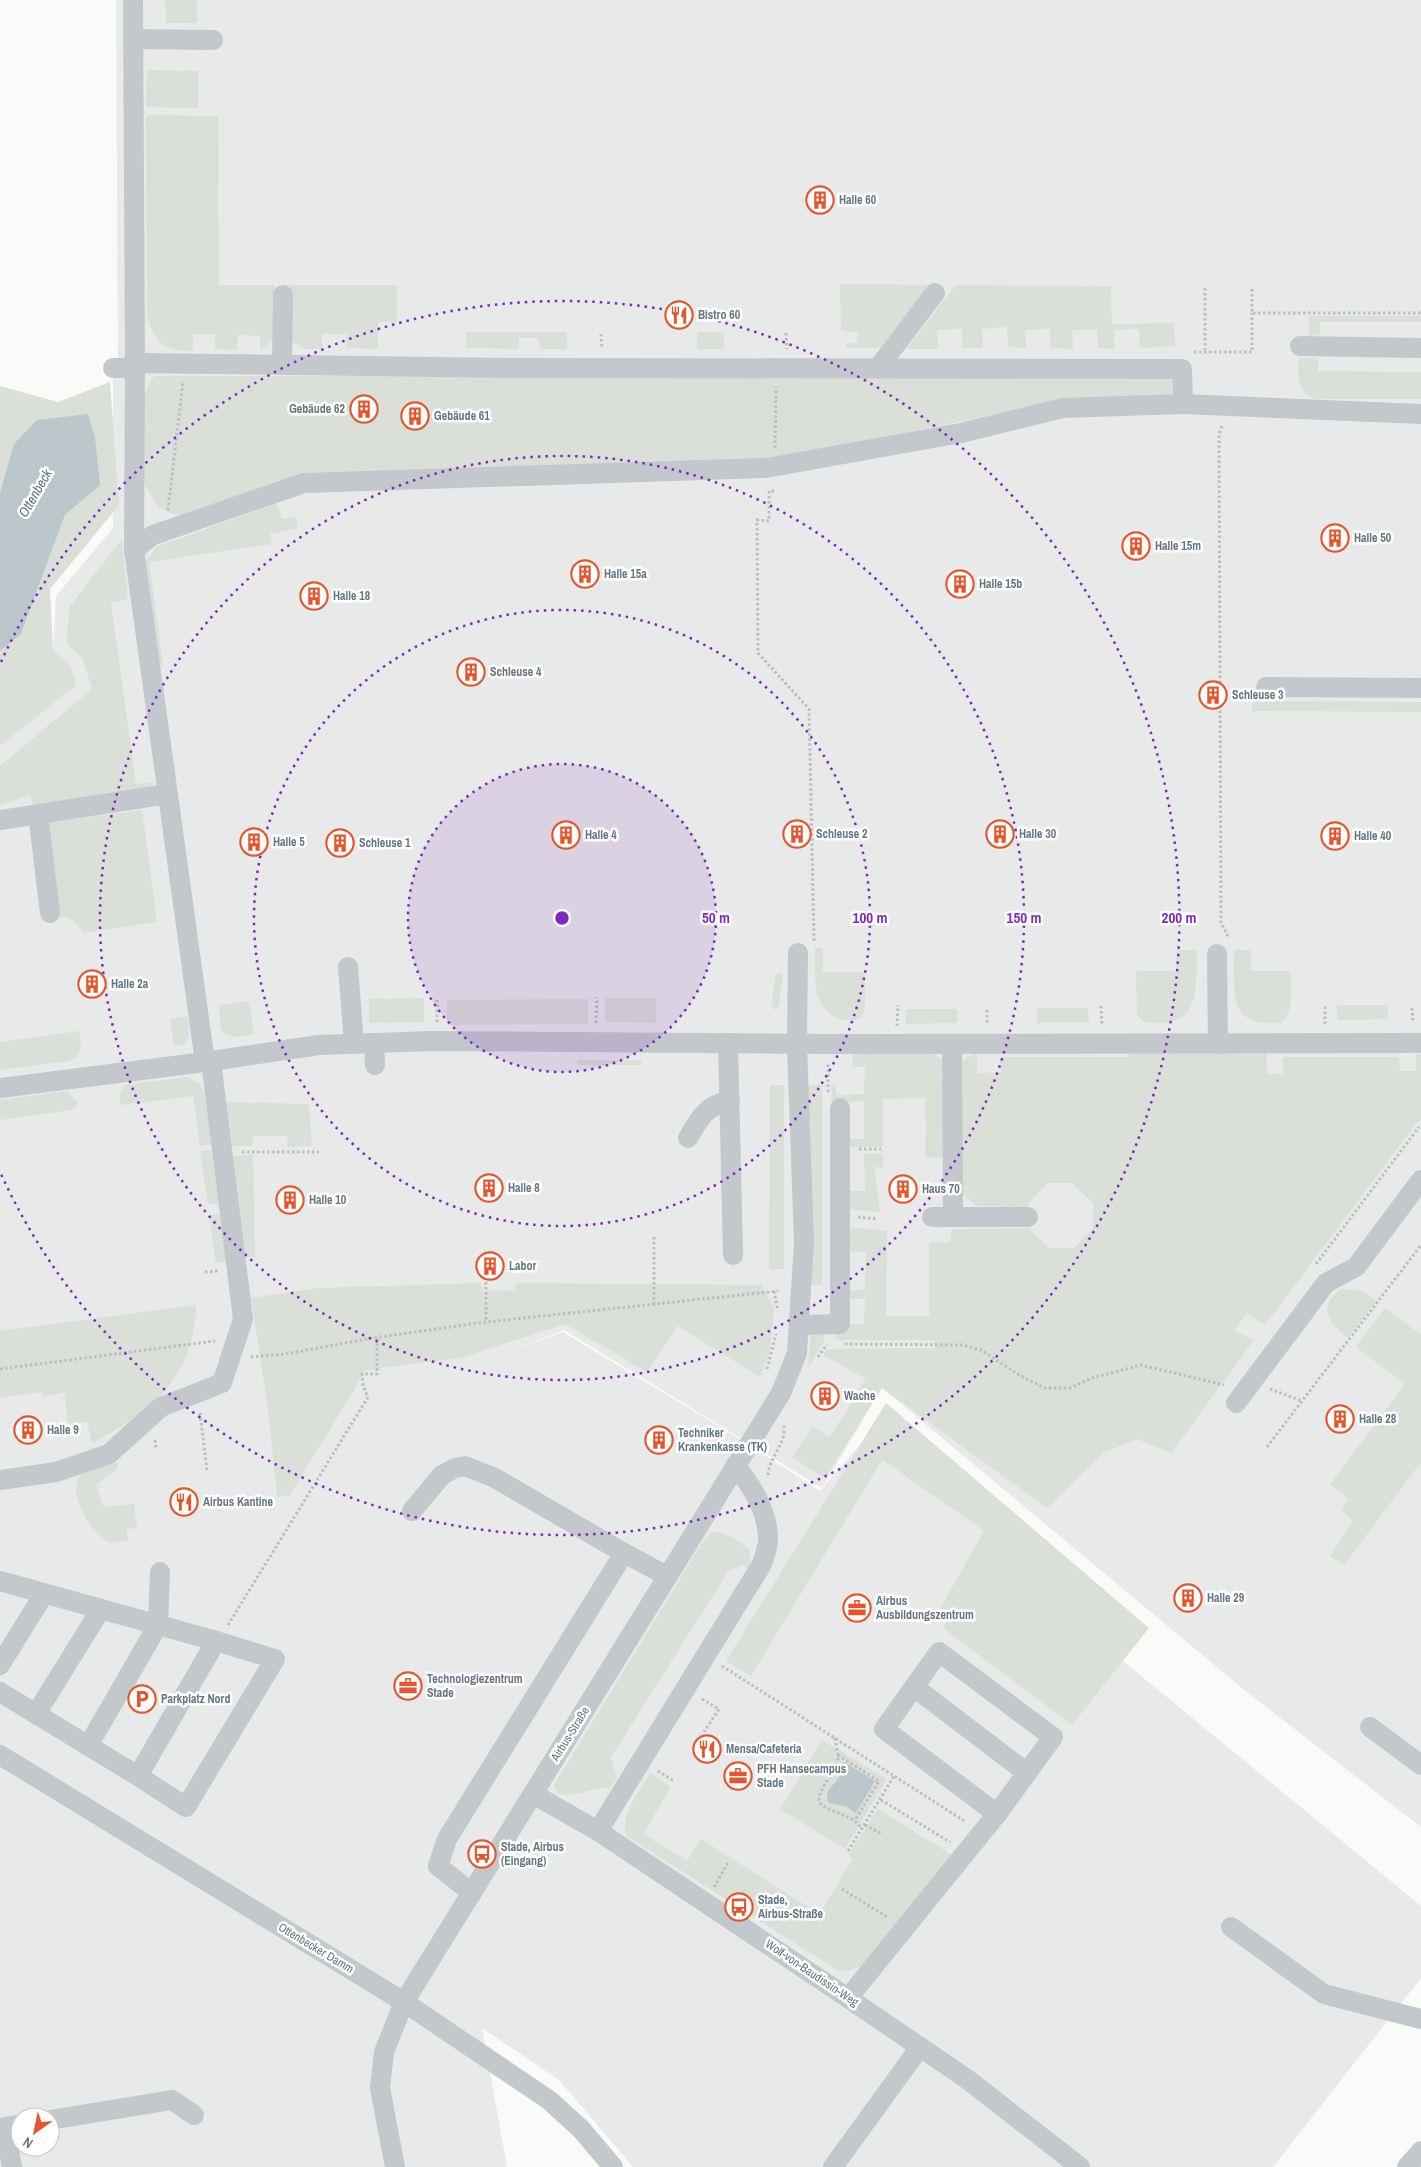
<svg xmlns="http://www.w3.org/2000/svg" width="1421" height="2167" font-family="'Archivo Narrow',sans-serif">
<rect width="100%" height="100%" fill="#fafaf8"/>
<!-- built -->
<path fill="#e8e9e9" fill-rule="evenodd" d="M 116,0 L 1421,0 L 1421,1827 L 1248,1693 L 882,1388 L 822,1488 L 564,1330 L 508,1352 L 563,1332 L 730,1433 L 820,1491 L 860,1445 L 984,1531 L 1123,1661 L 1421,1906 L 1421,1978 L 1273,2167 L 633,2167 L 559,2080 L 482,2028 L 507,2167 L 0,2167 L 0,746 L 75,685 L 71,666 L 53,650 L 56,596 L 113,528 L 113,359 L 118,359 ZM 20,2117 L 50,2117 L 50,2147 L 20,2147 Z"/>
<!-- green -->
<g fill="#dadfd7">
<path d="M 165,0 L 197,0 L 197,23 L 166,23 Z"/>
<path d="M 147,70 L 198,71 L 198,108 L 146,107 Z"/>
<path d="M 149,115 L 218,116 L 219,285 L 274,285 L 274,340 L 260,350 L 260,336 L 238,335 L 237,350 L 215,349 L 215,334 L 193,334 L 193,349 L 190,351 C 164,352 149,337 147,311 L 146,118 Z"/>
<path d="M 840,284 L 931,285 L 880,348 L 847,348 L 846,344 L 856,343 L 858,332 L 841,331 Z"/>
<path d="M 289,285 L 397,285 L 397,322 L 378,322 L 378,349 L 347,348 L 346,334 L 322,334 L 322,349 L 304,349 L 291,341 Z"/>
<path d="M 956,285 L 1111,286 L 1112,324 L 1174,323 L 1175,346 L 1140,348 L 1139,329 L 1114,330 L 1115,349 L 1098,348 L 1097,329 L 1072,330 L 1073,349 L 1051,348 L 1050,329 L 1025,330 L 1026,349 L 1008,346 L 1007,327 L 982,329 L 983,348 L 963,348 L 962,329 L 937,330 L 938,349 L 906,349 Z"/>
<path d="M 1309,316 L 1421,316 L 1421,322 L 1320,322 L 1320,335 L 1309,336 Z"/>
<path d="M 466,332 L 567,332 L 567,349 L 540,349 L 539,338 L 519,338 L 519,349 L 467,348 Z"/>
<rect x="697" y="332" width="27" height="17"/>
<path d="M 1299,358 L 1318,358 L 1318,371 L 1421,372 L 1421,399 L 1315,399 C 1296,391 1298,377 1299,358 Z"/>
<path d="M 154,376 L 1172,377 L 1171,397 L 1065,400 L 778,459 L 299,475 L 192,514 L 176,515 L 159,508 L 144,484 L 142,397 Z"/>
<path d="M 110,382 L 119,505 L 50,589 L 53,650 L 71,666 L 76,685 L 0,746 L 0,651 L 21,634 L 65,515 L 100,485 L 0,493 L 0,386 L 58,402 Z"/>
<path d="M 277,503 L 282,519 L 296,517 L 298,528 L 270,534 L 272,544 L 149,562 L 163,665 L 162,666 L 157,662 L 145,563 L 156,547 Z"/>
<path d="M 122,539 L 128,599 L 111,603 L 136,784 L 154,782 L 152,788 L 33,805 L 30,795 L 0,805 L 0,766 L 92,689 L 83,659 L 66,643 L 70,606 Z"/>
<path d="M 1253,701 L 1421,702 L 1421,712 L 1252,711 Z"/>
<path d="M 142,810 L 157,922 L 83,933 C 77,921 70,917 57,916 L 46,823 Z"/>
<path d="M 815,948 L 823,948 L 823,972 L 865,972 L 865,1004 L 862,1018 C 855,1021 845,1021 838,1018 C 810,1007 816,973 815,948 Z"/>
<path d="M 1177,950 L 1197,950 C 1196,993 1201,1030 1144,1022 L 1137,1015 L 1136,971 L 1176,971 Z"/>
<path d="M 1234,950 L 1251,950 L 1251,971 L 1290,971 C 1291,988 1295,1011 1281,1023 C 1226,1028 1235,991 1234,950 Z"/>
<path d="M 776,973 L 783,973 L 779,1005 L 775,1010 L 771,1005 Z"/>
<path d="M 424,998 L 424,1022 L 369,1023 L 369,999 Z"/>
<path d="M 605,998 L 656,998 L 656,1023 L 605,1022 Z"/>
<path d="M 588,999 L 588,1024 L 447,1025 L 447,1000 Z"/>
<path d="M 249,1001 L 254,1034 L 236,1037 L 225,1034 L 221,1029 L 219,1005 Z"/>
<path d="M 1337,1005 L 1388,1005 L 1388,1019 L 1337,1020 Z"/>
<path d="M 1037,1008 L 1088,1008 L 1089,1022 L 1037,1023 Z"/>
<path d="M 906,1009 L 957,1009 L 957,1023 L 906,1024 Z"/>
<path d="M 188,1016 L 189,1034 L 184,1044 L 174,1046 L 170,1019 Z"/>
<path d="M 79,1031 C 82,1046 83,1055 68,1061 L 0,1070 L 0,1042 Z"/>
<path d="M 1129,1053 L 1266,1053 L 1267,1074 L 1283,1074 L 1283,1057 L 1399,1057 L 1400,1071 L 1416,1071 L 1416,1054 L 1421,1054 L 1421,1122 L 1418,1121 L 1265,1325 L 1247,1313 L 1234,1331 L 1254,1340 L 1171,1453 L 1137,1439 L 1103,1453 L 1047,1508 L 882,1388 L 825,1478 L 792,1457 L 813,1427 L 830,1437 L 866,1379 L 823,1355 L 827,1349 L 935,1348 L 935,1340 L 836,1340 L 835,1330 L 848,1324 L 864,1324 L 865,1299 L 849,1299 L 849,1290 L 865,1290 L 866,1252 L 850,1251 L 851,1227 L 887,1231 L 886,1316 L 929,1316 L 929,1243 L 950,1242 L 952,1229 L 1028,1228 L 1049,1248 L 1074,1248 L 1093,1228 L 1093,1203 L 1072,1183 L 1048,1183 L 1028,1203 L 1028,1207 L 976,1206 L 959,1190 L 959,1069 C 963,1060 967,1056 977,1054 L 977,1073 L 1001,1072 L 1000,1057 L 1129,1057 Z"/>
<path d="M 853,1054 L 933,1054 L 942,1060 L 945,1072 L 946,1157 L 926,1158 L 925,1098 L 883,1099 L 883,1147 L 848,1147 L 848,1139 L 864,1139 L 864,1101 L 832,1102 L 831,1085 L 836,1085 L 836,1095 L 864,1094 L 865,1067 L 852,1067 Z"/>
<rect x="577" y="1060" width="64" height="5"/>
<path d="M 187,1077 L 200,1084 L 205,1095 L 212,1144 L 200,1146 L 193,1096 L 120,1105 L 120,1092 L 125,1085 Z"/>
<path d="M 770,1085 L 784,1085 L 784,1269 L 769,1269 Z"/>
<path d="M 807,1085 L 822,1085 L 822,1285 L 808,1285 Z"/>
<path d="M 67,1091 L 78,1103 L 76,1107 L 71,1110 L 0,1120 L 0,1100 Z"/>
<path d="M 222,1102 L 309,1104 L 312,1146 L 288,1147 L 287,1136 L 253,1136 L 252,1146 L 228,1146 Z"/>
<path d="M 211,1150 L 219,1203 L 208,1204 L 200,1151 Z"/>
<path d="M 864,1153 L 883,1154 L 883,1168 L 874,1167 L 880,1212 L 851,1209 L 849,1191 L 865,1191 Z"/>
<path d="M 253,1155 L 255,1257 L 242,1258 L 230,1156 Z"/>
<path d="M 220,1214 L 227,1261 L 216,1263 L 209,1215 Z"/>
<path d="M 480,1283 L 482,1291 L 515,1290 L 516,1283 L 762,1285 L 774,1309 L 770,1351 L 760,1377 L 678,1326 L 647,1372 L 565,1324 L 460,1358 L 366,1370 L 290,1495 L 277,1497 L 268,1408 L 251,1298 L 319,1288 Z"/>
<path d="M 1341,1289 L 1363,1291 L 1376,1301 L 1348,1338 C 1329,1323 1316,1308 1341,1289 Z"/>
<path d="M 196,1305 C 195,1376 151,1413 92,1443 L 87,1422 L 68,1424 L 64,1392 L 43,1397 L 42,1392 L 0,1398 L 0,1331 Z"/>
<path d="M 1385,1308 L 1421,1335 L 1421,1462 L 1344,1565 L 1330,1556 L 1353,1521 L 1342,1511 L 1344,1504 L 1349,1499 L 1330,1484 L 1405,1384 L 1356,1347 Z"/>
<path d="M 811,1332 L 825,1332 L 823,1344 L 808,1368 Z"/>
<path d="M 886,1403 L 1149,1628 L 1072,1725 L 943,1628 L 950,1616 L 941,1607 L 984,1531 L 882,1460 L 751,1676 L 726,1661 Z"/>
<path d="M 118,1463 L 118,1468 L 96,1485 L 104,1507 L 134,1504 L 137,1528 L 126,1529 L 128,1540 L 110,1543 C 93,1532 75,1507 76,1486 C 77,1480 81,1473 84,1468 Z"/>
<path d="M 712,1532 C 727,1532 737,1540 749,1549 L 750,1570 L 743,1565 L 729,1570 L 611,1757 L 617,1779 L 609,1788 C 592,1787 575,1798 558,1794 L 554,1785 L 705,1538 Z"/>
<path d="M 822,1740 L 887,1779 L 845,1849 L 780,1809 Z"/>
<path d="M 650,1773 L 671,1787 L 643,1834 L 687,1861 L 701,1839 L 819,1914 L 853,1859 L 848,1855 L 878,1809 L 952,1855 L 865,1965 L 847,1971 L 837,1970 L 627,1836 C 619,1813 639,1793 650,1773 Z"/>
</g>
<!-- water -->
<g fill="#bbc7cb">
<path d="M 88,414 L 95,438 L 100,485 L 65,515 L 21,634 L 0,651 L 0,493 L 14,444 L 37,420 Z"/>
<path d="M 844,1762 L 875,1781 L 856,1813 L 845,1806 L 829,1803 L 827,1799 L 828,1791 L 841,1775 L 840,1765 Z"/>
</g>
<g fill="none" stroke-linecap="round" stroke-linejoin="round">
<!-- path -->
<g stroke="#bbbfc2" stroke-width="3" stroke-dasharray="2.5 2.5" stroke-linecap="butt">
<path d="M 1205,288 L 1205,352"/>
<path d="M 1252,289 L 1252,313 L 1421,313"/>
<path d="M 786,333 L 787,349"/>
<path d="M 601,334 L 602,349"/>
<path d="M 1194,352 L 1252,352 L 1252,313"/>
<path d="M 1222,426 L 1219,434 L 1221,922 L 1228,937"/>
<path d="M 775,448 L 776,387"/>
<path d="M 774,491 L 769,491 L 769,521 L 757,520 L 758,653 L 809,709 L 814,941"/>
<path d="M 168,510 L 183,382"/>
<path d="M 1101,1006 L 1102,1025"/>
<path d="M 1412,1008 L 1413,1023"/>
<path d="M 987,1010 L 987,1025"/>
<path d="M 437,1022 L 437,1000"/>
<path d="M 596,1023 L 597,997"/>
<path d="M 1325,1024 L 1325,1006"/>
<path d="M 897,1026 L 898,1005"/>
<path d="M 828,1092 L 828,1063"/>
<path d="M 859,1149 L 881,1149"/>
<path d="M 242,1152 L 319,1152"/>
<path d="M 858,1217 L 878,1219"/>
<path d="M 654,1237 L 654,1306"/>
<path d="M 1316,1264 L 1419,1127"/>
<path d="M 205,1272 L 218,1271"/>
<path d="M 486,1282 L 486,1322"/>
<path d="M 774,1291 L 778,1311"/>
<path d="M 845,1344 L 962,1345 L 981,1350 L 1021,1376 L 1045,1388 L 1070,1388 L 1092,1378 L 1141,1365 L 1224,1385"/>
<path d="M 251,1357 L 285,1354 L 373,1338 L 486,1322 L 778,1291"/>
<path d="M 818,1357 L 827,1344"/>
<path d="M 0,1369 L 215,1341"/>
<path d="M 767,1369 L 776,1334"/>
<path d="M 1270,1389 L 1302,1401"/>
<path d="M 200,1413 L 207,1471"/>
<path d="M 155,1440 L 156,1448"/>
<path d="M 1267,1447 L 1421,1245"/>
<path d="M 768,1475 C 769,1457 786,1445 784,1426"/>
<path d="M 228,1625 L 368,1397 L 363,1386 L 362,1374 L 377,1374 L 377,1338"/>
<path d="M 722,1666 L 966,1822"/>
<path d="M 702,1699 L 719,1709 L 704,1732"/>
<path d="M 835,1738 C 836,1745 838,1752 838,1758 C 837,1776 819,1783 819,1802 C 833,1816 849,1811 862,1829"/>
<path d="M 838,1755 L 879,1781 L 855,1820"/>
<path d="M 658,1771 L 674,1781"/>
<path d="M 881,1800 L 950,1842"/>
<path d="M 865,1825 L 882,1834"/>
<path d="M 848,1851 L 894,1776"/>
<path d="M 714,1887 L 729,1861"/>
<path d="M 842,1889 L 887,1917"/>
</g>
<!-- minor -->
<g stroke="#c3c8cc" stroke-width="20">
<path d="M 133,39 L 213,40"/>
<path d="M 1300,346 L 1421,348"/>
<path d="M 282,365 L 283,295"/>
<path d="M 113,368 L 125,368 L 135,363 L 133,0"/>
<path d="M 878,368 L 935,293"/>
<path d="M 1421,414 L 1183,404 L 1182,369 L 513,368 L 135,363 L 134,550 L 205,1062 L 319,1045 L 432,1041 L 828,1044 L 1421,1043"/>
<path d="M 134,550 L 153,535 L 304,483 L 766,468 L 961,433 L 1063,408 L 1183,404"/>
<path d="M 1266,687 L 1421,688"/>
<path d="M 38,814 L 50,913"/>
<path d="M 0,820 L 168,794"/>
<path d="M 1217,954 L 1218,1044"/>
<path d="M 348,967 L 354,1044"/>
<path d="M 374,1043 L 375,1065"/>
<path d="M 728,1043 L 733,1255"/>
<path d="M 952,1044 L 953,1217"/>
<path d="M 0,1088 L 205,1062"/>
<path d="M 688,1138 C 701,1116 705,1107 730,1100"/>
<path d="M 932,1217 L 1028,1217"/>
<path d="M 799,1325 L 840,1324 L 840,1108"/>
<path d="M 1236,1403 L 1326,1283 L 1356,1267 L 1421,1180"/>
<path d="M 0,1480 L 56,1472 L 109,1454 L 161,1407 L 222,1383 L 243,1319 L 211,1061"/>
<path d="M 412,1511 L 442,1475 L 455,1468 L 465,1466 L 495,1478 L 624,1553"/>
<path d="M 0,1581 L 216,1641 L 138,1776 L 0,1692"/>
<path d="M 939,1652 L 1053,1737 L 997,1814 L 884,1729 Z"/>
<path d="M 0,1665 L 44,1594"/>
<path d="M 914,1687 L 1027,1773"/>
<path d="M 36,1714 L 101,1609"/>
<path d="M 1370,1727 L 1421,1765"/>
<path d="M 88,1746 L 158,1625 L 160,1572"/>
<path d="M 0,1755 L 404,2002 L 549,2100 L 581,2129 L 613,2167"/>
<path d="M 138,1776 L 186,1807 L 275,1659 L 216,1641"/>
<path d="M 533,1794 L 598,1831 L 848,1998 L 967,2079 L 1080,2167"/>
<path d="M 598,1831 L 762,1564 C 764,1556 769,1546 768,1537 C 767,1511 752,1485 735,1466"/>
<path d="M 472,1893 L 438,1866 L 447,1839 L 624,1553 L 667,1576"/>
<path d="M 1231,1927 L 1324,1994 L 1421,2019"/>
<path d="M 848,1998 L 997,1814"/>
<path d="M 50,2120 L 172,2100 L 194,2115"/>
<path d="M 12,2167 L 5,2127 L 20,2125"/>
<path d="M 395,2167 L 380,2088 L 384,2052 L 404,2002 L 781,1393 L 797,1353 L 804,1243 L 797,1044 L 798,953"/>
<path d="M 833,2167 L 920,2047"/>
<path d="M 1407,2167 L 1421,2151"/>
</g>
</g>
<!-- distance rings -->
<circle cx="562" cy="918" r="154" fill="#7b2cbf" fill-opacity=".12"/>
<g fill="none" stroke="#7b2cbf" stroke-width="2.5" stroke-dasharray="2.5 5">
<circle cx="562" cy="918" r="154"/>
<circle cx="562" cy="918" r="308"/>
<circle cx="562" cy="918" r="462"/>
<path d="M1 662A617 617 0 1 1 1 1174"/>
</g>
<!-- icons -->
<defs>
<g id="building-ring" transform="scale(1.4375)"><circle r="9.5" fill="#fff" stroke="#e4572e" stroke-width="1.5"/><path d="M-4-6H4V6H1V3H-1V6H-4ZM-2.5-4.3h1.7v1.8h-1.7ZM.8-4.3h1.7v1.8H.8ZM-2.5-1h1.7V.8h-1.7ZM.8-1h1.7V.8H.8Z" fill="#e4572e"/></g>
<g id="restaurant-ring" transform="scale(1.4375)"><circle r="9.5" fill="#fff" stroke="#e4572e" stroke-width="1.5"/><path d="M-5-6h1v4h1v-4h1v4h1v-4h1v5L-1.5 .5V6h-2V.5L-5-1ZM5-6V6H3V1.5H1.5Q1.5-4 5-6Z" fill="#e4572e"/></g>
<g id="office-ring" transform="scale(1.4375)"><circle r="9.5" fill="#fff" stroke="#e4572e" stroke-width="1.5"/><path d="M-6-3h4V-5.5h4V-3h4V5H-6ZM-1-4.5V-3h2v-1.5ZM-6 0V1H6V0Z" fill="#e4572e"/></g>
<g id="parking-ring" transform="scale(1.4375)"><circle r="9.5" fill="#fff" stroke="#e4572e" stroke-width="1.5"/><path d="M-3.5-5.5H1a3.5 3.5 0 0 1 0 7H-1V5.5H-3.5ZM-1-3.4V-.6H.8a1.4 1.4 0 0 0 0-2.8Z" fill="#e4572e"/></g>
<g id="bus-ring" transform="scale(1.4375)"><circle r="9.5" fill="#fff" stroke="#e4572e" stroke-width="1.5"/><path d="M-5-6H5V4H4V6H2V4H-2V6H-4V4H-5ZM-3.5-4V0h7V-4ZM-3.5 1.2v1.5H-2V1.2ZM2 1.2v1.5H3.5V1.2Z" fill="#e4572e"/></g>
</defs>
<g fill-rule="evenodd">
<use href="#building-ring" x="820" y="200"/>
<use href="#restaurant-ring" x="679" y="315"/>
<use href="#building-ring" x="364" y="409"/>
<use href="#building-ring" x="415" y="416"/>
<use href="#building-ring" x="1335" y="538"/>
<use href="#building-ring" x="1136" y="546"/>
<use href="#building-ring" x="585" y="574"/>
<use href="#building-ring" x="960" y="584"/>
<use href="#building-ring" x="314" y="596"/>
<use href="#building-ring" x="471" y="672"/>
<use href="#building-ring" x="1213" y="695"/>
<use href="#building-ring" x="797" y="834"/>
<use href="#building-ring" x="1000" y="834"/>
<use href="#building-ring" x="566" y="835"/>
<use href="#building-ring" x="1335" y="836"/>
<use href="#building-ring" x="254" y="842"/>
<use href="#building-ring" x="340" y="843"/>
<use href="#building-ring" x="92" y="984"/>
<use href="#building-ring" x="489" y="1188"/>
<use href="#building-ring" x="903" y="1189"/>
<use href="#building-ring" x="290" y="1200"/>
<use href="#building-ring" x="490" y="1266"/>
<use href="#building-ring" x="825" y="1396"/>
<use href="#building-ring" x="1340" y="1419"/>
<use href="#building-ring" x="28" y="1430"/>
<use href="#building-ring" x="659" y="1440"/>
<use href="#restaurant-ring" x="184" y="1502"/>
<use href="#building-ring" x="1188" y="1598"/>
<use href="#office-ring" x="857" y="1608"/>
<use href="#office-ring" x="408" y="1686"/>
<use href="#parking-ring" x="142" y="1699"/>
<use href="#restaurant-ring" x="707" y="1749"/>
<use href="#office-ring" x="738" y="1776"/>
<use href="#bus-ring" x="482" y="1854"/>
<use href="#bus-ring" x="739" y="1907"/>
</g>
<g text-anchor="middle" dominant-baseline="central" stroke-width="5" stroke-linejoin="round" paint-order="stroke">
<!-- poi labels -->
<g font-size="12" font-weight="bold" fill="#657683" stroke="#fff" text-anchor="start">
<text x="839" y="200">Halle 60</text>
<text x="698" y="315">Bistro 60</text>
<text x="345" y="409" text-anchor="end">Gebäude 62</text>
<text x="434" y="416">Gebäude 61</text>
<text x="1354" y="538">Halle 50</text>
<text x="1155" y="546">Halle 15m</text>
<text x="604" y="574">Halle 15a</text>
<text x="979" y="584">Halle 15b</text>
<text x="333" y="596">Halle 18</text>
<text x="490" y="672">Schleuse 4</text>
<text x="1232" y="695">Schleuse 3</text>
<text x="816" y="834">Schleuse 2</text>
<text x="1019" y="834">Halle 30</text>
<text x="585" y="835">Halle 4</text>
<text x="1354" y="836">Halle 40</text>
<text x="273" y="842">Halle 5</text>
<text x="359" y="843">Schleuse 1</text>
<text x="111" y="984">Halle 2a</text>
<text x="508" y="1188">Halle 8</text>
<text x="922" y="1189">Haus 70</text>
<text x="309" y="1200">Halle 10</text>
<text x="509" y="1266">Labor</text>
<text x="844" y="1396">Wache</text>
<text x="1359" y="1419">Halle 28</text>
<text x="47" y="1430">Halle 9</text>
<text x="678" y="1433">Techniker<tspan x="678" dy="14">Krankenkasse (TK)</tspan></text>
<text x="203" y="1502">Airbus Kantine</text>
<text x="1207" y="1598">Halle 29</text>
<text x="876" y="1601">Airbus<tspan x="876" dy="14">Ausbildungszentrum</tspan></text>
<text x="427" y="1679">Technologiezentrum<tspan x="427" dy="14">Stade</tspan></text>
<text x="161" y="1699">Parkplatz Nord</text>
<text x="726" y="1749">Mensa/Cafeteria</text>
<text x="757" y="1769">PFH Hansecampus<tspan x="757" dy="14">Stade</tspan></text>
<text x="501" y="1847">Stade, Airbus<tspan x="501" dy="14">(Eingang)</tspan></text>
<text x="758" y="1900">Stade,<tspan x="758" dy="14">Airbus-Straße</tspan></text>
</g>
<!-- street labels -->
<g font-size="12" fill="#657683" stroke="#fff">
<text transform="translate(570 1734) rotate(-58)">Airbus-Straße</text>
<text transform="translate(316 1948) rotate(31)">Ottenbecker Damm</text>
<text transform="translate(812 1973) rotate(34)">Wolf-von-Baudissin-Weg</text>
</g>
<!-- water labels -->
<g font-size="14" font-style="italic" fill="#60757c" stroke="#fff">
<text transform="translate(35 493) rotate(-60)">Ottenbeck</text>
</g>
</g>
<circle cx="562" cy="918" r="8" fill="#7b2cbf" stroke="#fff" stroke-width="2.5"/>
<g font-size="15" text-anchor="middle" font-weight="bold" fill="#7b2cbf" stroke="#fff" stroke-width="5" stroke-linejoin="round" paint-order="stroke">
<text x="716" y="923">50 m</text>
<text x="870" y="923">100 m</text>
<text x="1024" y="923">150 m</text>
<text x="1179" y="923">200 m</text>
</g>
<!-- north arrow -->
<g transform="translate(35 2132) rotate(213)"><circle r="24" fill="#ffffff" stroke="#c1c8cd"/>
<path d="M0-4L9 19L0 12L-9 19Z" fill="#e4572e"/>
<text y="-8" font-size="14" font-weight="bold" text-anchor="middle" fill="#657683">N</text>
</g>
</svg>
